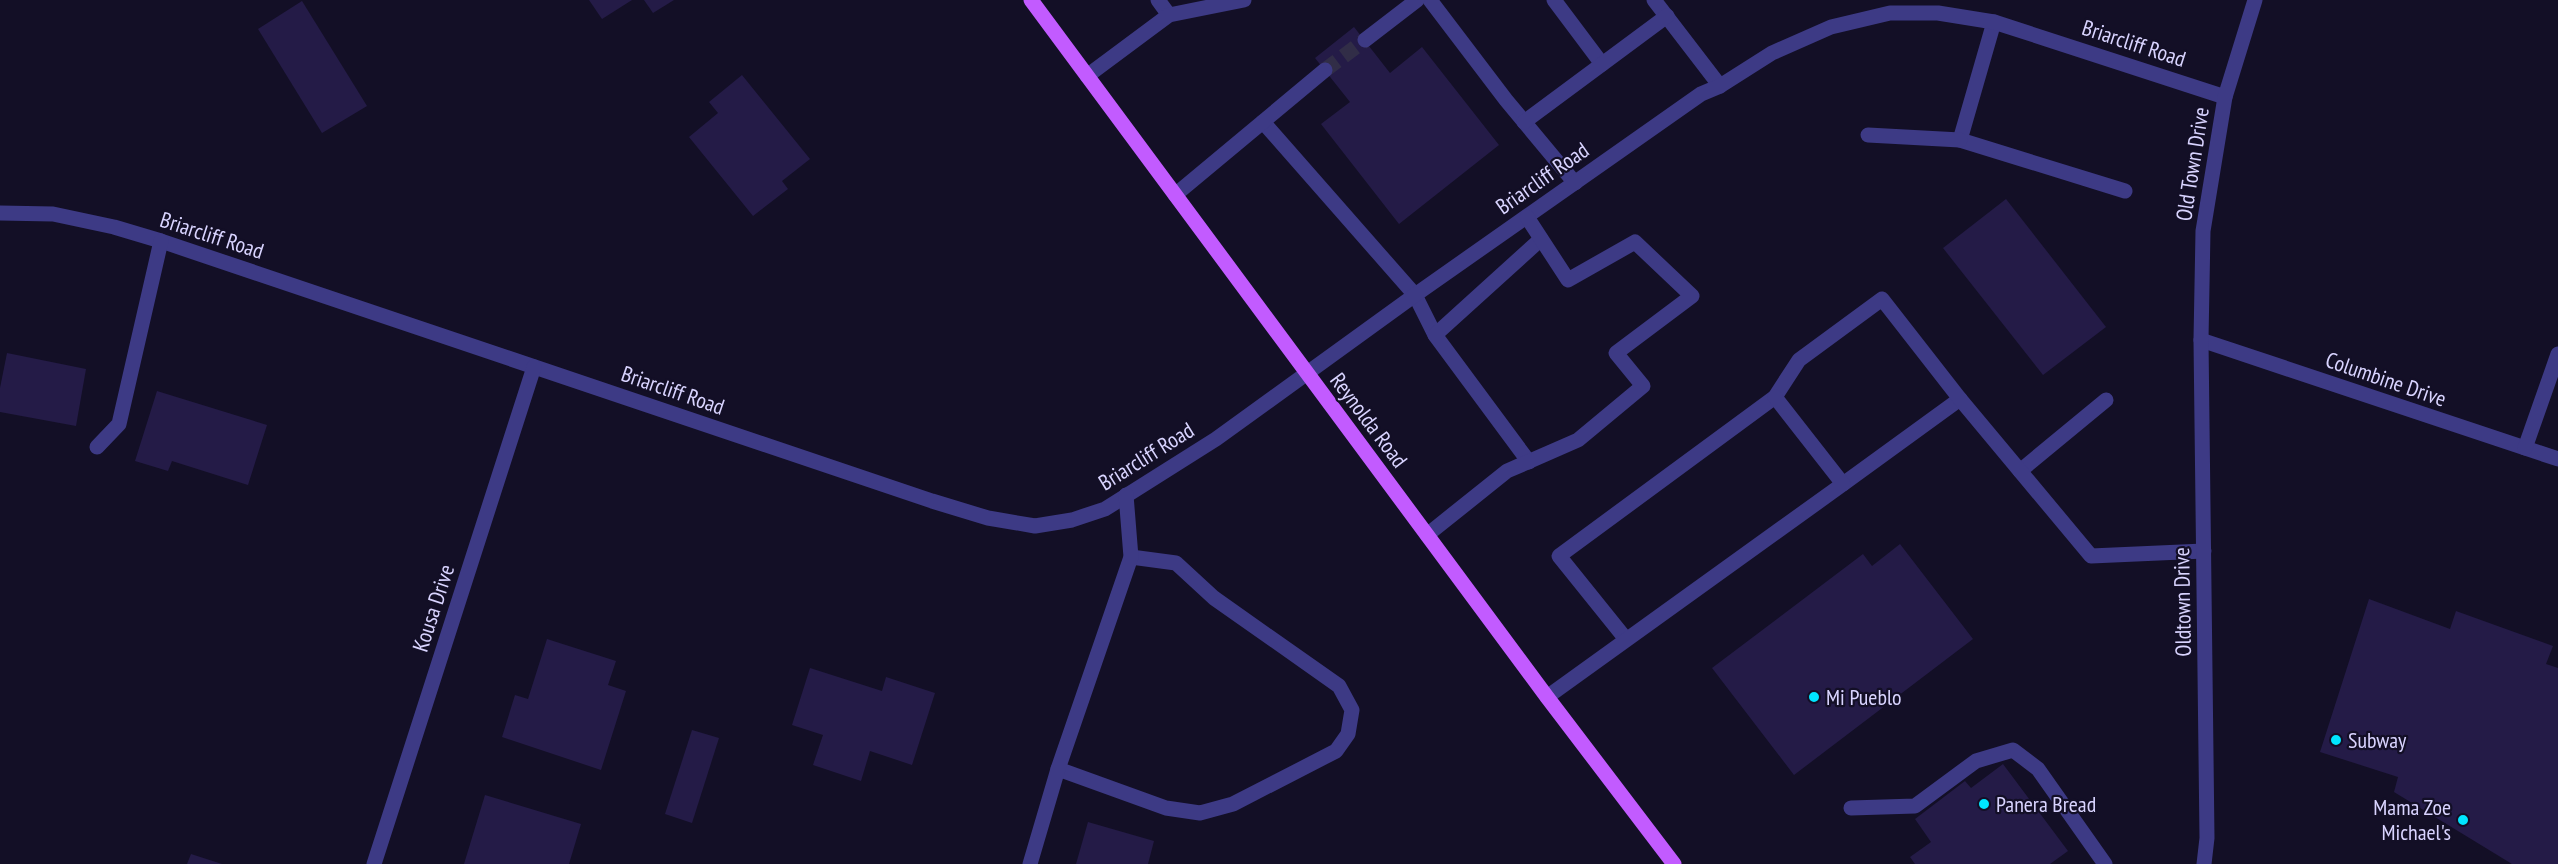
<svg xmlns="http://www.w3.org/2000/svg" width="2558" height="864" font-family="'PT Sans Narrow',sans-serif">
<rect width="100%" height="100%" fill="#130f26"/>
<!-- building -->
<g fill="#241b47">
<path d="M 589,0 L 632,0 L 602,19 Z"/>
<path d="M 644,0 L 674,0 L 653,13 Z"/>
<path d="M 302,1 L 367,106 L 322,133 L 258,29 Z"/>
<path d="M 1354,27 L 1390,73 L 1422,47 L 1499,145 L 1399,224 L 1321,124 L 1350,102 L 1315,58 Z"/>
<path d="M 742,75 L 810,159 L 782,181 L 788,189 L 753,216 L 689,137 L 718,113 L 709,102 Z"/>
<path d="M 2006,199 L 2106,327 L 2043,375 L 1943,248 Z"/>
<path d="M 7,353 L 86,369 L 76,426 L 0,412 L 0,388 Z"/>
<path d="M 157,391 L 267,425 L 248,485 L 172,461 L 168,471 L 135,461 Z"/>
<path d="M 1900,544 L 1973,639 L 1794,775 L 1712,668 L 1863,554 L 1872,566 Z"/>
<path d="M 2369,599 L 2450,629 L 2456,611 L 2553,646 L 2546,664 L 2558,668 L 2558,864 L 2512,864 L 2394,792 L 2398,777 L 2320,752 Z"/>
<path d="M 547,639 L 616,661 L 608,685 L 626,691 L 601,770 L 502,737 L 515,695 L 528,699 Z"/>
<path d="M 810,668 L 882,691 L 886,677 L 935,693 L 912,765 L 870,751 L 861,781 L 813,765 L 823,735 L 792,725 Z"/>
<path d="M 692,730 L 719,738 L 692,823 L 665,814 Z"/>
<path d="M 2003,764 L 2068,851 L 2050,864 L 1915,864 L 1910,857 L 1931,842 L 1915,819 L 1965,781 L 1971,788 Z"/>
<path d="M 485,795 L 581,824 L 569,864 L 464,864 Z"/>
<path d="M 1088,822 L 1154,841 L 1148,864 L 1076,864 Z"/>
<path d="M 191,854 L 222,864 L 187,864 Z"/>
</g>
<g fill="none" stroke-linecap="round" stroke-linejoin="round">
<!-- minor-tunnel -->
<path stroke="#312d47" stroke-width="15" stroke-dasharray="15 8" stroke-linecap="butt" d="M 1325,70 L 1365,40"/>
<!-- minor -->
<g stroke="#3d3a85" stroke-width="15">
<path d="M 1158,0 L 1169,15"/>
<path d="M 1430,0 L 1506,100 L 1575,183"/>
<path d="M 1554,0 L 1602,64"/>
<path d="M 1654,0 L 1720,86"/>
<path d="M 1994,22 L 1960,140 L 2125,191"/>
<path d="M 1365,40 L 1417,0"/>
<path d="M 1087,76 L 1169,15 L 1244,0"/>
<path d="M 1263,122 L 1415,295 L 1435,335"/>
<path d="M 1524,122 L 1667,16"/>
<path d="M 1868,135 L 1960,140"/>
<path d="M 1175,195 L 1325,70"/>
<path d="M 0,213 L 53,214 L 114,227 L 161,241 L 932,501 L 988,518 L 1035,526 L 1072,520 L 1105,509 L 1216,439 L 1415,295 L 1701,94 L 1720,86 L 1772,53 L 1831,27 L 1890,13 L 1938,13 L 1994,22 L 2225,97"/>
<path d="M 2201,340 L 2558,459"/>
<path d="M 97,447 L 119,424 L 161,241"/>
<path d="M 2525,448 L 2558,354"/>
<path d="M 1529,462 L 1435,335 L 1541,239"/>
<path d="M 2020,471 L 2106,400"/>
<path d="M 1843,484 L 1960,399"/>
<path d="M 1427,535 L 1507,471 L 1578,440 L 1643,386 L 1616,353 L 1692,296 L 1635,242 L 1568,280 L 1527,217"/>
<path d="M 1625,638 L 1559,556 L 1775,397 L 1799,360 L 1882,299 L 1960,399 L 2091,556 L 2204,551"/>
<path d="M 1547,697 L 1843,484 L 1775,397"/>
<path d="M 1058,769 L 1166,808 L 1200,813 L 1233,804 L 1336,751 L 1348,734 L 1352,710 L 1339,686 L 1214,598 L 1176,563 L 1131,557"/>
<path d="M 1851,808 L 1915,806 L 1976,761 L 2013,750 L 2038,769 L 2105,864"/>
<path d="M 374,864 L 534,367"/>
<path d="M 1030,864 L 1058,769 L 1131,557 L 1126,495"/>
<path d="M 2204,864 L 2207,838 L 2201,340 L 2203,231 L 2225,97 L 2255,0"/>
</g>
<!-- major -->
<path stroke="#c25bff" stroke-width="15" d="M 1031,0 L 1547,697 L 1674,864"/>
</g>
<!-- markers -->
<g fill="#00e5ff" stroke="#130f26" stroke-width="2">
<circle cx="1814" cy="697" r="6"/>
<circle cx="2336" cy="740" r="6"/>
<circle cx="1984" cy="804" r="6"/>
<circle cx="2463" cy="820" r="6"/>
</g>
<g text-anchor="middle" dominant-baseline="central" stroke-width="4.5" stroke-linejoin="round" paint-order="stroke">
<!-- street labels -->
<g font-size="22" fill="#d9d4ff" stroke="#130f26">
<text transform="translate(2134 43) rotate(18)">Briarcliff Road</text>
<text transform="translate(2192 164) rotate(-81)">Old Town Drive</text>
<text transform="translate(1542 178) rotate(-35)">Briarcliff Road</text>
<text transform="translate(212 235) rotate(18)">Briarcliff Road</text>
<text transform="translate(2386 379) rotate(19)">Columbine Drive</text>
<text transform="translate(673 390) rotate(19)">Briarcliff Road</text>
<text transform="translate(1369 420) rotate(53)">Reynolda Road</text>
<text transform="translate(1146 456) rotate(-32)">Briarcliff Road</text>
<text transform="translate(2182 602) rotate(-91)">Oldtown Drive</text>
<text transform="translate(433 608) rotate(-72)">Kousa Drive</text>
</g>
<!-- poi labels -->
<g font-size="22" fill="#d9d4ff" stroke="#130f26" text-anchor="start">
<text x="1826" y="697">Mi Pueblo</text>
<text x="2348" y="740">Subway</text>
<text x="1996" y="804">Panera Bread</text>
<text x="2451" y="807" text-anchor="end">Mama Zoe<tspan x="2451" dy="25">Michael's</tspan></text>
</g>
</g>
</svg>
